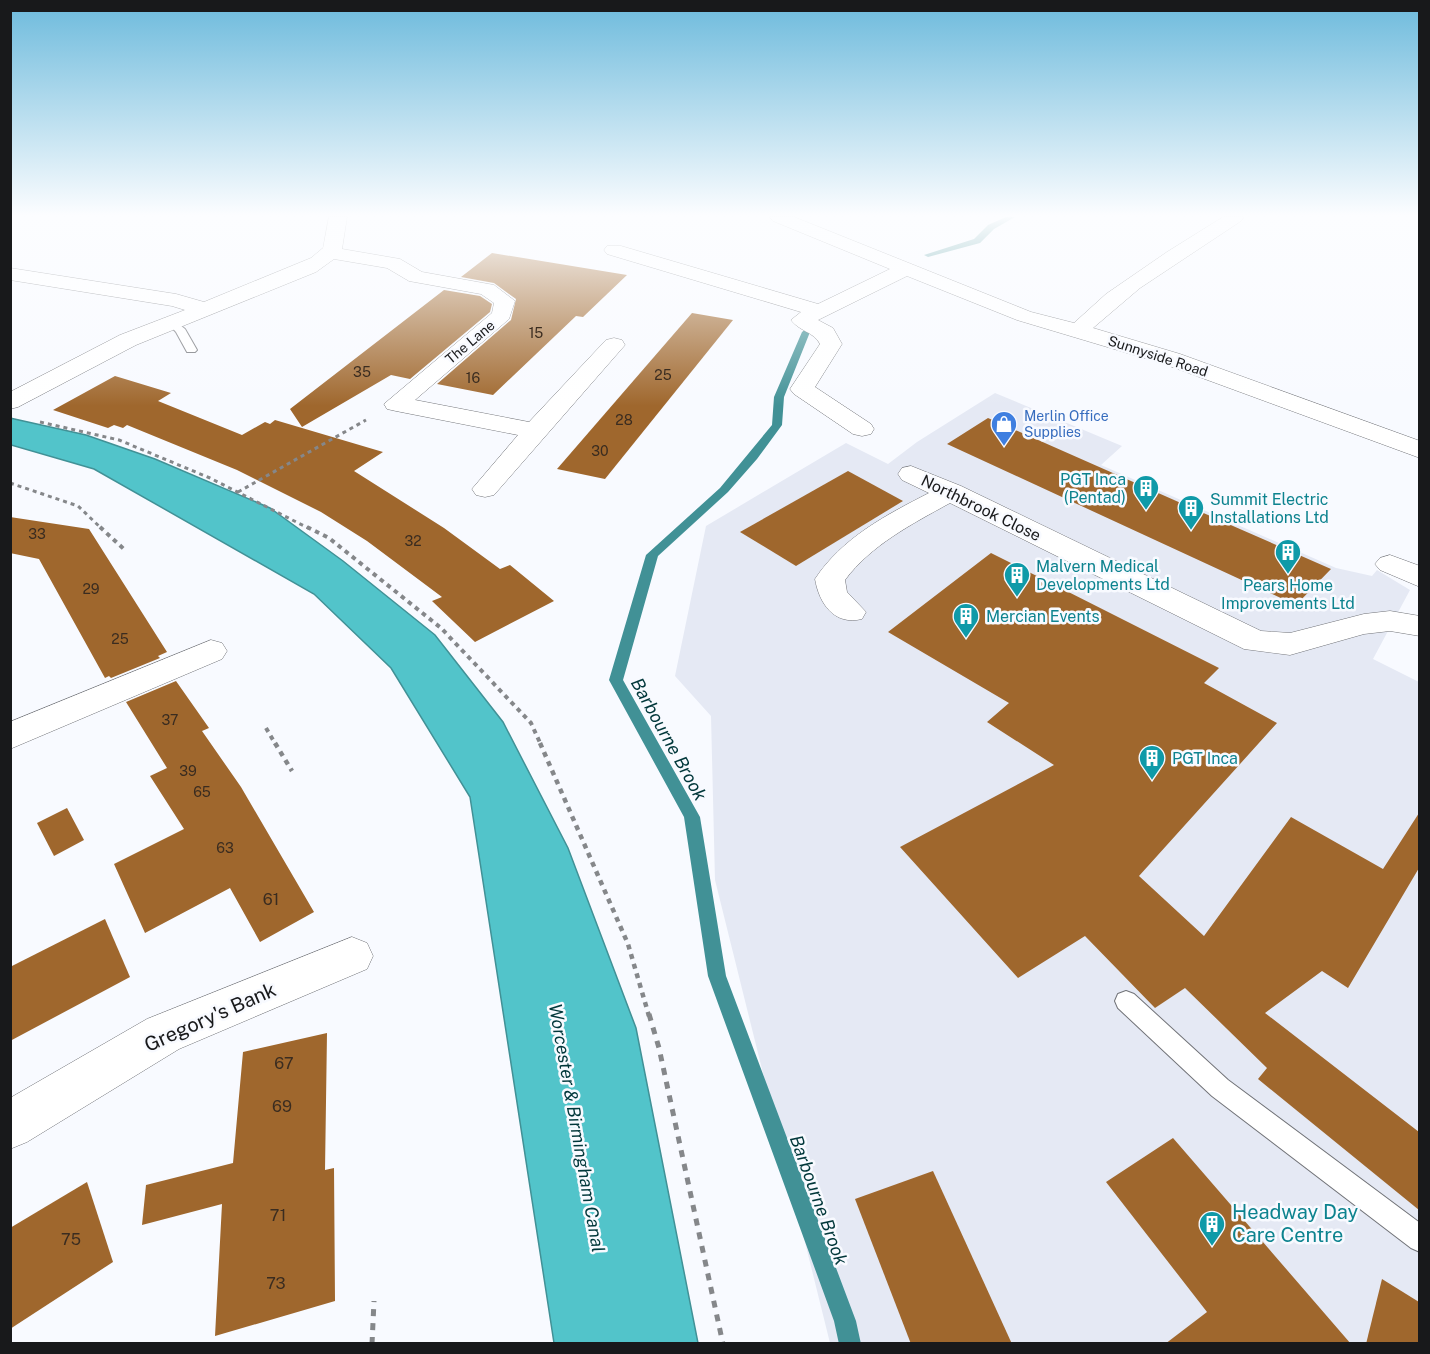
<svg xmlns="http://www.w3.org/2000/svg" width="1430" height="1354" font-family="'Public Sans',sans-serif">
<rect width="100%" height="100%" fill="#f8faff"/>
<!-- built -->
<path fill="#e5e9f4" d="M 995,393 L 1122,446 L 1101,465 L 1336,568 L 1372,576 L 1377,570 L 1410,590 L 1373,659 L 1419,682 L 1419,1343 L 830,1343 L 715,880 L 711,716 L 675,676 L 706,526 L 846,443 L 888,464 L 917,442 Z"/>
<!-- water -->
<path fill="#52c4ca" stroke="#419196" stroke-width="1.5" d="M 10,418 L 86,435 L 155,459 L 270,508 L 343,561 L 435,635 L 503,722 L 568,848 L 636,1028 L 698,1343 L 554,1343 L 470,797 L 391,668 L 314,594 L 94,469 L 11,445 Z"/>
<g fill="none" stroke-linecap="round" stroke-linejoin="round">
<!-- stream -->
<g fill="#419196" fill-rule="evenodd">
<path d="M 1006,217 L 1015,217 L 994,229 L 980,243 L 928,257 L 924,255 L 974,239 L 988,225 Z"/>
<path d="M 806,329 L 810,332 L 784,397 L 782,425 L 757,459 L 728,492 L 658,556 L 623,680 L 700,817 L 726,976 L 856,1321 L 861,1344 L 839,1344 L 834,1321 L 708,976 L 684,817 L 609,680 L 646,555 L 720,488 L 772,425 L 774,397 L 802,332 Z"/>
</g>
</g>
<!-- building -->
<g fill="#9f672d">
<path d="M 492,253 L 627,275 L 583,317 L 576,316 L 493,395 L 437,384 L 511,320 L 516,299 L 494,283 L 461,277 Z"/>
<path d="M 444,290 L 480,296 L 492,304 L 490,312 L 410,379 L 391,375 L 302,427 L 290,409 Z"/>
<path d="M 692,313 L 733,320 L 605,479 L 557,469 Z"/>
<path d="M 115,376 L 171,393 L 158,401 L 242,435 L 265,422 L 270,424 L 275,420 L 383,452 L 354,471 L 444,528 L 500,569 L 510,565 L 554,601 L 475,642 L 432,601 L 442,597 L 367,541 L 321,512 L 237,470 L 127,425 L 123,428 L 114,425 L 108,428 L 53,410 Z"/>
<path d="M 988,418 L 1233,526 L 1331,569 L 1296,605 L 947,444 Z"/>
<path d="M 848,471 L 903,501 L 796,566 L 740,532 Z"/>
<path d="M 10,517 L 89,529 L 167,652 L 158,656 L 160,658 L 111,678 L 109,676 L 105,678 L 39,559 L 10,553 Z"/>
<path d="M 991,553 L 1219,668 L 1204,683 L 1277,723 L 1139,876 L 1204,936 L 1291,817 L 1383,869 L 1419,813 L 1419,868 L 1348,988 L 1322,971 L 1265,1013 L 1419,1132 L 1419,1210 L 1258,1079 L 1267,1068 L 1185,988 L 1155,1008 L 1085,936 L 1018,978 L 900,847 L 1054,765 L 987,722 L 1009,703 L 888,632 Z"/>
<path d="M 176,681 L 209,728 L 202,731 L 241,787 L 314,912 L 260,942 L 230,888 L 145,933 L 114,864 L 184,829 L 150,776 L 167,768 L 126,702 Z"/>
<path d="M 67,808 L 84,840 L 54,856 L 37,823 Z"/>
<path d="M 105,919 L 130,977 L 10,1041 L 10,967 Z"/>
<path d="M 327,1033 L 325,1170 L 334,1168 L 335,1301 L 215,1336 L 222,1204 L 142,1225 L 146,1185 L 233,1163 L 243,1052 Z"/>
<path d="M 1173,1138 L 1351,1344 L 1165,1344 L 1207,1312 L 1106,1182 Z"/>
<path d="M 933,1171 L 1012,1344 L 911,1344 L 855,1199 Z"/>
<path d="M 87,1182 L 113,1262 L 10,1329 L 10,1228 Z"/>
<path d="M 1382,1279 L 1419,1302 L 1419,1344 L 1366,1344 Z"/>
</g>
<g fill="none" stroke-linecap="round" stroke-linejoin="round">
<!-- service casing -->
<g stroke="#717378" stroke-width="2">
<g id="service">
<path d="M 171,318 L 185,329 L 197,350 L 195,352 L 187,352 L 176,332 L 166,321 Z"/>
<path d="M 1126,991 L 1134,994 L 1228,1080 L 1420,1223 L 1420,1252 L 1411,1248 L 1212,1096 L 1118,1008 L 1115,1001 L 1118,994 Z"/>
</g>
</g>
<!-- minor casing -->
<g stroke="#717378" stroke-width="1">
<g id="minor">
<path d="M 329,217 L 347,217 L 342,249 L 400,259 L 422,272 L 494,285 L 515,301 L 509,319 L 415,400 L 529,422 L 606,340 L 614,338 L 622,340 L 625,345 L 494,495 L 485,497 L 476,495 L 472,489 L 518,435 L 396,411 L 387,409 L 384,404 L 492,313 L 494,303 L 481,294 L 409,281 L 387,268 L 334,259 L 316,272 L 136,345 L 18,407 L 10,409 L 10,392 L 120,335 L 185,310 L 172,306 L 10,280 L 10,268 L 176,294 L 204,302 L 311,258 L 323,248 Z"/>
<path d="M 770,217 L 794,217 L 1031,312 L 1074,323 L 1106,294 L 1167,252 L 1223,217 L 1244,217 L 1241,221 L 1140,288 L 1093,328 L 1180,354 L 1420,441 L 1420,458 L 1164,364 L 1017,320 L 907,276 L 818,320 L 833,328 L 842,344 L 815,387 L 871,424 L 874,429 L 871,434 L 862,436 L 853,434 L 794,394 L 790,389 L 820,344 C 814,332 799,331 791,320 L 801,312 L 607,254 L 604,250 L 607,246 L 621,246 L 818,304 L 890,269 L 773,221 Z"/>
<path d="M 911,466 L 961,486 L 1261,631 L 1290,633 L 1364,614 L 1390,611 L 1420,616 L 1420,636 L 1390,631 L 1364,634 L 1290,655 L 1244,649 L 950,503 C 912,524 871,545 845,580 L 847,592 L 866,612 L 862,619 C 834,626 819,603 815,579 C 842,538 886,515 929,493 L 902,480 L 898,474 L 902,468 Z"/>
<path d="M 1390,555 L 1420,566 L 1420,587 L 1380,570 L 1375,564 L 1380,558 Z"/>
<path d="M 211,640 L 222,643 L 227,651 L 222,659 L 10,749 L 10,722 Z"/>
<path d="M 352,937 L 367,943 L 373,956 L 367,969 L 179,1049 L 27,1142 L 10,1149 L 10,1098 L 147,1019 Z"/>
</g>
</g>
<!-- path-far3 -->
<g stroke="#85878a" stroke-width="3" stroke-dasharray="4 4" stroke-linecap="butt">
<path d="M 40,422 L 119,440 L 210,478 L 310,529"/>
<path d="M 10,483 L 78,506 L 102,529"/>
<path d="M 238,492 L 366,420"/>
</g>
<!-- path-far2 -->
<g stroke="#85878a" stroke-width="4" stroke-dasharray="4.5 4.5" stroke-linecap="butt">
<path d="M 100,527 L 126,551"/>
<path d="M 307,527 L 329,538 L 441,628 L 531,723 L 541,745"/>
<path d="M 266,728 L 276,745"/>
</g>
<!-- path-far1 -->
<g stroke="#85878a" stroke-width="4.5" stroke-dasharray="5 5" stroke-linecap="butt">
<path d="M 275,743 L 292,771"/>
<path d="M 540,743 L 628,944 L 649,1016"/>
</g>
<!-- path -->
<g stroke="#85878a" stroke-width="5" stroke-dasharray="7 7" stroke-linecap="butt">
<path d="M 649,1014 L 659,1048 L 723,1344"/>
<path d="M 372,1344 L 374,1301"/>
</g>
<!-- service -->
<use href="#service" fill="#fff" fill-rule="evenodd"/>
<!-- minor -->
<use href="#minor" fill="#fff" fill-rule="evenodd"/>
</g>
<!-- sky -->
<linearGradient id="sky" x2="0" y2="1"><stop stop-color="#6cbadc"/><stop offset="0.53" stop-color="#fcfdff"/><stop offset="1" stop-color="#fcfdff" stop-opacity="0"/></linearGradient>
<rect width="1430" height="406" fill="url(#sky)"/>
<!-- icons -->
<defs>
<g id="shop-pin" transform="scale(1.35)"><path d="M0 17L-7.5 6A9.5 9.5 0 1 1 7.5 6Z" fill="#3f7fe0" stroke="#f8faff"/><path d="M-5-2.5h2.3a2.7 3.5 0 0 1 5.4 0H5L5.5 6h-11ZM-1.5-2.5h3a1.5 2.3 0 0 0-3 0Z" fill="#fff"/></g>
<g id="building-pin" transform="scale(1.35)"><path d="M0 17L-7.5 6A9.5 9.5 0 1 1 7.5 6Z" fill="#0f9aa8" stroke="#f8faff"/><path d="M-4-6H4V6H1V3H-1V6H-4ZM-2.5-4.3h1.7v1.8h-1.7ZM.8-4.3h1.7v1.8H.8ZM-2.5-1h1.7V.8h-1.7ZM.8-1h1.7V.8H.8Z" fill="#fff"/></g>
</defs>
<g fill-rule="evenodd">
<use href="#shop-pin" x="1004" y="424"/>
<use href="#building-pin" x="1146" y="488"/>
<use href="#building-pin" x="1191" y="508"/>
<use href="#building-pin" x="1288" y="552"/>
<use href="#building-pin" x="1017" y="575"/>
<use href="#building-pin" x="966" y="616"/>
<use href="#building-pin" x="1152" y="758"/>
<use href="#building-pin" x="1212" y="1224"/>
</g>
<g text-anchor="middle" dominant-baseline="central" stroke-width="5" stroke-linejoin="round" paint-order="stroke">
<!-- number labels -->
<g font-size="14" fill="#3a2c20">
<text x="536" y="333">15</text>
<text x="362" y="372">35</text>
<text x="663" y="375">25</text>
<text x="473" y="378">16</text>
<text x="624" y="420">28</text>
<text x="600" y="451">30</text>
<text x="37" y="534">33</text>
<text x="413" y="541">32</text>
<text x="91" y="589">29</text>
<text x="120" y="639">25</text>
<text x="170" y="720">37</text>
<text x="188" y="771">39</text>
<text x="202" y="792">65</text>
<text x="225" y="848">63</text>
</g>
<!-- far-street labels -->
<g font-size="14" fill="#18191b" stroke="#f8faff">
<text transform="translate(470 342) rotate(-40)">The Lane</text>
<text transform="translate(1158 356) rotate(18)">Sunnyside Road</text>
</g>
<!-- far-shop labels -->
<g font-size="14" fill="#366cbe" stroke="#f8faff" text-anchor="start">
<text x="1024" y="416">Merlin Office<tspan x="1024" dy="16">Supplies</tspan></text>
</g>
<!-- culture labels -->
<g font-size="16" fill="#0d838f" stroke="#f8faff" text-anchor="start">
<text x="1126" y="479" text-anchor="end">PGT Inca<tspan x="1126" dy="18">(Pentad)</tspan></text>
<text x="1210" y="499">Summit Electric<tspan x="1210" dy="18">Installations Ltd</tspan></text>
<text x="1036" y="566">Malvern Medical<tspan x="1036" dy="18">Developments Ltd</tspan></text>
<text x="1288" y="585" text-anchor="middle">Pears Home<tspan x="1288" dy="18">Improvements Ltd</tspan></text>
<text x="986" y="616">Mercian Events</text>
<text x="1172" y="758">PGT Inca</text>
</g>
<!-- street labels -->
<g font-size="16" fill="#18191b" stroke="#f8faff">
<text transform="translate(981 508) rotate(26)">Northbrook Close</text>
</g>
<!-- near-number labels -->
<g font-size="16" fill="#3a2c20">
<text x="271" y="899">61</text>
<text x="284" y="1063">67</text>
<text x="282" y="1106">69</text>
<text x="278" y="1215">71</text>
<text x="71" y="1239">75</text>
<text x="276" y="1283">73</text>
</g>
<!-- water labels -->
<g font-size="18" font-style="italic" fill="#00373a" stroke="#f8faff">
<text transform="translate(669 739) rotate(61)">Barbourne Brook</text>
<text transform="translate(577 1128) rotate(80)">Worcester &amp; Birmingham Canal</text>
<text transform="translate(819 1200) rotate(70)">Barbourne Brook</text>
</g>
<!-- near-street labels -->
<g font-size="20" fill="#18191b" stroke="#f8faff">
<text transform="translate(210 1017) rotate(-24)">Gregory's Bank</text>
</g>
<!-- near-culture labels -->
<g font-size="20" fill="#0d838f" stroke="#f8faff" text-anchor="start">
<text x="1232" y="1212">Headway Day<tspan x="1232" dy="23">Care Centre</tspan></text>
</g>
</g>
<!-- border -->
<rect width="1430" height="1354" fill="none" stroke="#18191b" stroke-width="24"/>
</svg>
